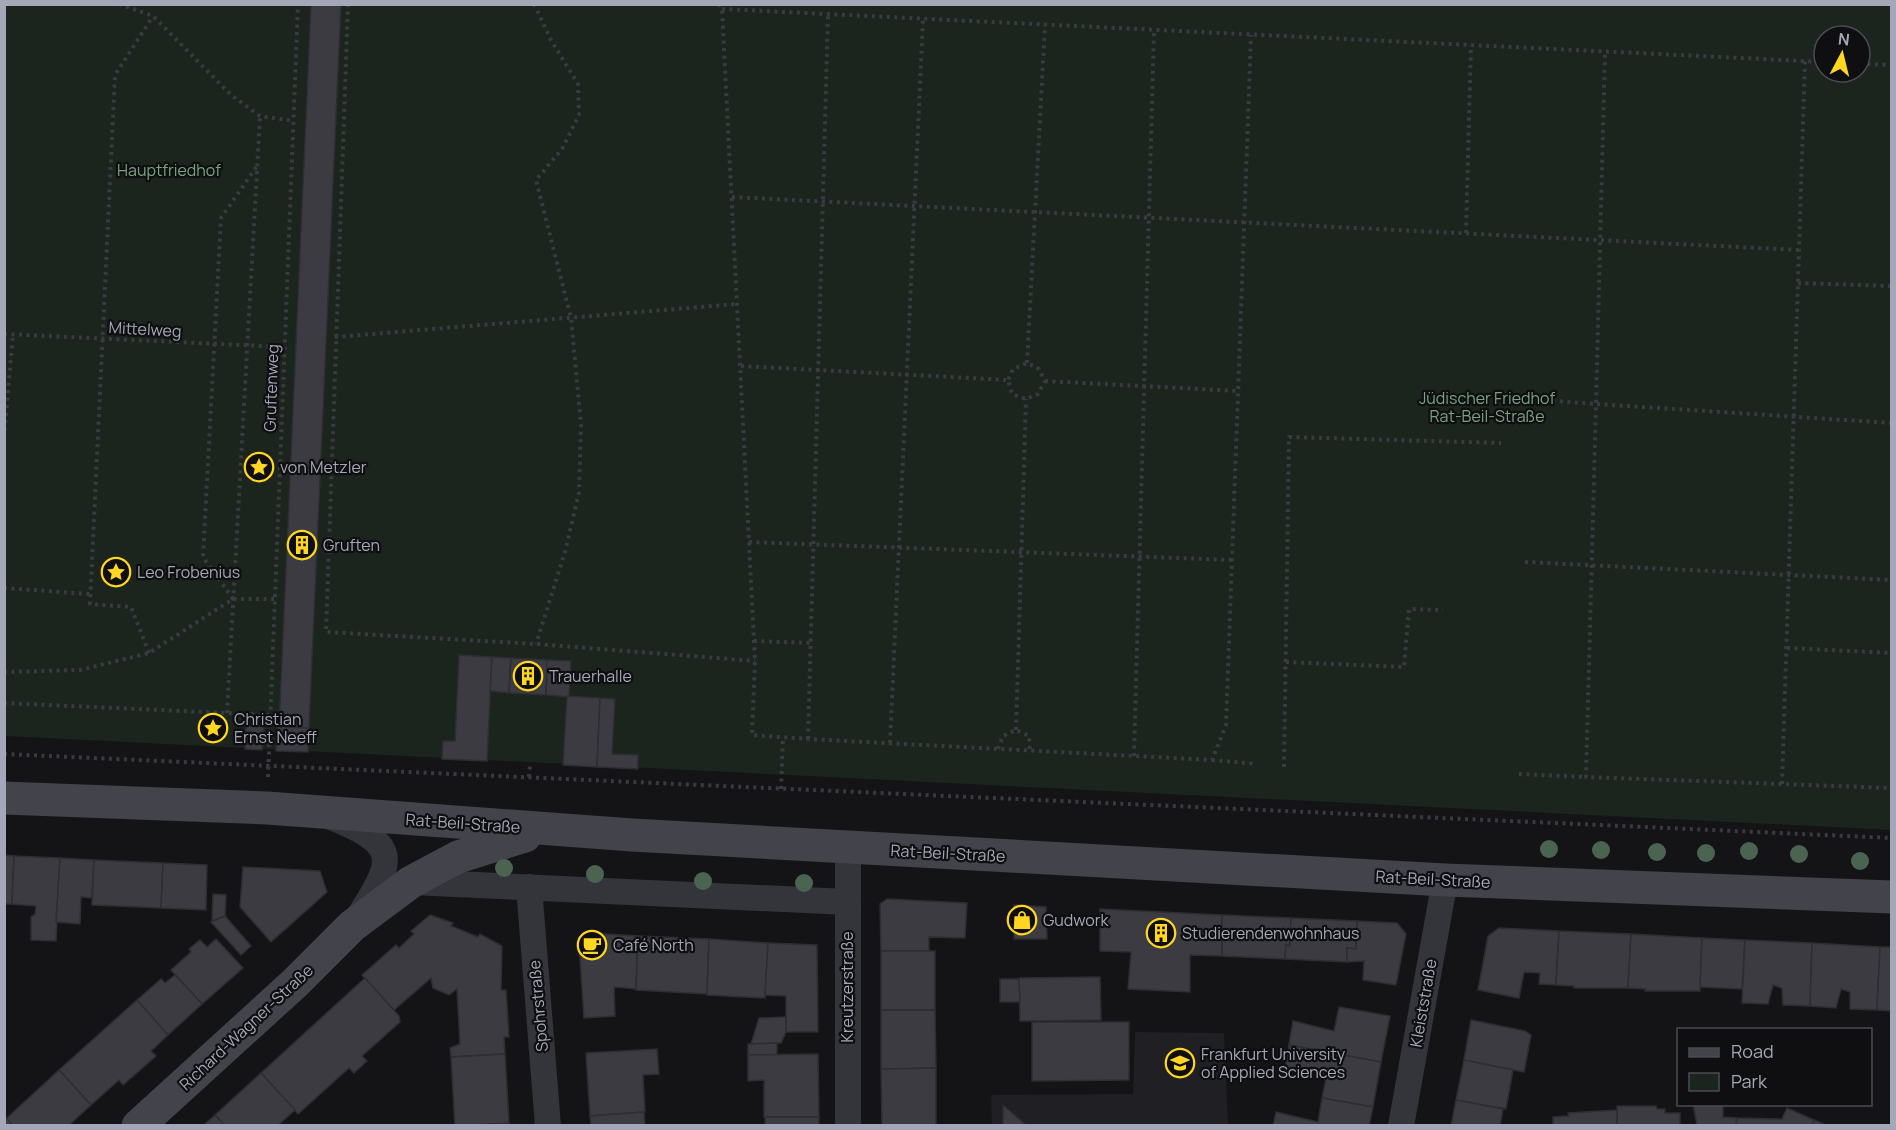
<svg xmlns="http://www.w3.org/2000/svg" width="1896" height="1130" font-family="Manrope,sans-serif">
<rect width="100%" height="100%" fill="#141316"/>
<!-- built -->
<path fill="#201f23" d="M 1135,1032 L 1224,1033 L 1228,1125 L 992,1125 L 991,1095 L 1133,1094 Z"/>
<!-- green -->
<path fill="#1b241d" fill-rule="evenodd" d="M 4,5 L 1891,5 L 1891,830 L 5,736 ZM 1824,36 L 1860,36 L 1860,72 L 1824,72 Z"/>
<!-- building -->
<g fill="#3b3b41" stroke="#2e2d32" stroke-width="1.5">
<path d="M 311,4 L 341,4 L 309,728 L 279,727 Z"/>
<path d="M 459,655 L 492,657 L 487,761 L 442,759 L 443,741 L 455,741 Z"/>
<path d="M 492,657 L 511,658 L 509,693 L 490,691 Z"/>
<path d="M 511,658 L 547,660 L 546,695 L 509,693 Z"/>
<path d="M 547,660 L 571,661 L 569,697 L 546,695 Z"/>
<path d="M 567,696 L 600,698 L 597,767 L 563,765 Z"/>
<path d="M 600,698 L 615,699 L 612,754 L 638,755 L 638,769 L 597,767 Z"/>
<path d="M 246,725 L 264,726 L 262,750 L 245,749 Z"/>
<path d="M 277,726 L 309,728 L 308,752 L 276,751 Z"/>
<path d="M 4,855 L 14,856 L 12,904 L 4,904 Z"/>
<path d="M 14,856 L 60,858 L 56,941 L 31,940 L 31,917 L 35,914 L 36,906 L 12,904 Z"/>
<path d="M 60,858 L 94,860 L 92,898 L 81,897 L 80,924 L 56,922 Z"/>
<path d="M 94,860 L 163,863 L 161,908 L 92,905 Z"/>
<path d="M 163,863 L 207,865 L 206,910 L 161,908 Z"/>
<path d="M 243,867 L 320,871 L 327,892 L 271,942 L 240,907 Z"/>
<path d="M 213,894 L 226,895 L 225,916 L 212,921 Z"/>
<path d="M 887,899 L 967,903 L 965,938 L 929,937 L 929,951 L 881,951 L 880,904 Z"/>
<path d="M 1014,905 L 1046,907 L 1047,939 L 1014,939 Z"/>
<path d="M 1100,909 L 1222,915 L 1222,956 L 1190,955 L 1190,992 L 1128,989 L 1131,952 L 1100,951 Z"/>
<path d="M 430,915 L 453,923 L 451,926 L 478,937 L 480,934 L 502,946 L 501,990 L 506,990 L 509,1037 L 504,1037 L 505,1054 L 451,1057 L 450,1048 L 460,1044 L 457,989 L 449,995 L 433,988 L 431,978 L 394,1010 L 362,975 L 396,945 L 399,948 L 414,934 L 411,931 Z"/>
<path d="M 1222,915 L 1291,918 L 1290,946 L 1286,945 L 1285,959 L 1222,956 Z"/>
<path d="M 225,916 L 251,946 L 241,955 L 211,922 Z"/>
<path d="M 1291,918 L 1357,921 L 1356,949 L 1347,948 L 1347,962 L 1285,959 L 1286,945 L 1290,946 Z"/>
<path d="M 1357,921 L 1397,923 L 1406,934 L 1396,985 L 1363,980 L 1364,961 L 1347,962 L 1347,948 L 1356,949 Z"/>
<path d="M 1499,928 L 1559,931 L 1556,985 L 1539,984 L 1540,973 L 1524,972 L 1519,998 L 1478,990 L 1488,936 Z"/>
<path d="M 1559,931 L 1631,934 L 1628,988 L 1574,988 L 1574,986 L 1556,985 Z"/>
<path d="M 589,933 L 638,936 L 636,989 L 614,987 L 615,1016 L 584,1018 L 579,943 Z"/>
<path d="M 1631,934 L 1702,938 L 1700,991 L 1645,991 L 1646,989 L 1628,988 Z"/>
<path d="M 638,936 L 709,939 L 707,994 L 636,990 Z"/>
<path d="M 1702,938 L 1745,940 L 1742,989 L 1700,987 Z"/>
<path d="M 216,939 L 243,968 L 202,1004 L 171,970 L 191,952 L 189,949 L 200,940 L 207,947 Z"/>
<path d="M 709,939 L 768,943 L 765,998 L 707,995 Z"/>
<path d="M 1745,940 L 1812,943 L 1810,1006 L 1783,1005 L 1782,988 L 1773,985 L 1768,1004 L 1742,1003 Z"/>
<path d="M 768,943 L 817,945 L 818,1032 L 786,1032 L 786,996 L 765,995 Z"/>
<path d="M 1812,943 L 1880,947 L 1877,1010 L 1850,1009 L 1850,992 L 1841,989 L 1836,1008 L 1810,1006 Z"/>
<path d="M 1880,947 L 1892,947 L 1892,1011 L 1877,1010 Z"/>
<rect x="881" y="951" width="54" height="59"/>
<path d="M 175,975 L 202,1004 L 168,1035 L 137,1000 L 161,979 L 165,983 Z"/>
<path d="M 1100,977 L 1101,1020 L 1020,1021 L 1019,978 Z"/>
<path d="M 365,978 L 399,1016 L 400,1022 L 362,1056 L 367,1061 L 354,1073 L 349,1068 L 298,1114 L 261,1073 Z"/>
<path d="M 1000,979 L 1019,979 L 1020,1002 L 1000,1002 Z"/>
<path d="M 137,1000 L 168,1035 L 151,1051 L 156,1056 L 123,1085 L 119,1080 L 91,1105 L 59,1070 Z"/>
<path d="M 1339,1007 L 1390,1016 L 1381,1062 L 1289,1045 L 1293,1021 L 1334,1031 Z"/>
<path d="M 881,1010 L 935,1010 L 936,1068 L 881,1069 Z"/>
<path d="M 786,1017 L 786,1032 L 781,1043 L 751,1044 L 759,1018 Z"/>
<path d="M 1471,1020 L 1525,1031 L 1531,1035 L 1524,1072 L 1464,1060 Z"/>
<path d="M 1032,1022 L 1129,1022 L 1129,1080 L 1032,1081 Z"/>
<path d="M 777,1043 L 777,1055 L 748,1055 L 748,1044 Z"/>
<path d="M 1289,1045 L 1381,1062 L 1373,1107 L 1322,1098 L 1327,1074 L 1285,1068 Z"/>
<path d="M 657,1049 L 659,1074 L 643,1075 L 645,1112 L 590,1116 L 586,1053 Z"/>
<path d="M 505,1054 L 509,1123 L 455,1126 L 451,1057 Z"/>
<path d="M 818,1054 L 819,1117 L 764,1117 L 764,1080 L 748,1081 L 748,1055 Z"/>
<path d="M 1464,1060 L 1513,1070 L 1506,1109 L 1456,1100 Z"/>
<path d="M 936,1068 L 936,1126 L 882,1126 L 881,1069 Z"/>
<path d="M 59,1070 L 91,1105 L 68,1126 L 9,1126 L 7,1118 Z"/>
<path d="M 261,1073 L 295,1110 L 277,1126 L 225,1126 L 215,1115 Z"/>
<path d="M 1322,1098 L 1373,1107 L 1369,1126 L 1273,1126 L 1276,1112 L 1318,1122 Z"/>
<path d="M 1456,1100 L 1503,1109 L 1500,1126 L 1451,1126 Z"/>
<path d="M 1693,1104 L 1723,1104 L 1723,1117 L 1737,1118 L 1736,1126 L 1680,1126 L 1697,1125 Z"/>
<path d="M 1003,1105 L 1027,1126 L 1003,1126 Z"/>
<path d="M 1617,1106 L 1656,1106 L 1657,1109 L 1665,1109 L 1665,1113 L 1680,1113 L 1680,1126 L 1617,1126 Z"/>
<path d="M 1787,1108 L 1814,1120 L 1812,1126 L 1736,1126 L 1737,1118 L 1782,1119 Z"/>
<path d="M 1617,1110 L 1617,1126 L 1553,1126 L 1553,1117 L 1569,1116 L 1568,1113 Z"/>
<path d="M 644,1112 L 645,1126 L 591,1126 L 590,1116 Z"/>
<path d="M 215,1115 L 225,1126 L 203,1126 Z"/>
<path d="M 4,1116 L 11,1123 L 9,1126 L 4,1126 Z"/>
<rect x="765" y="1117" width="54" height="9"/>
<path d="M 1814,1120 L 1828,1126 L 1812,1126 Z"/>
<path d="M 509,1123 L 510,1126 L 474,1126 Z"/>
</g>
<g fill="none" stroke-linecap="round" stroke-linejoin="round">
<!-- path -->
<g stroke="#3a3b42" stroke-width="4" stroke-dasharray="3 4.5" stroke-linecap="butt">
<path d="M 119,4 L 153,16 L 231,95 L 260,116 L 294,121"/>
<path d="M 348,4 L 326,632 L 536,644 L 755,661"/>
<path d="M 534,4 L 551,40 L 578,84 L 579,115 L 562,149 L 536,180 L 571,318 L 581,424 L 579,492 L 565,552 L 536,644"/>
<path d="M 719,4 L 722,9 L 755,661 L 752,735 L 808,739 L 1212,760 L 1226,725 L 1251,35"/>
<path d="M 722,9 L 1824,62"/>
<path d="M 1860,64 L 1892,65"/>
<path d="M 732,197 L 1799,250"/>
<path d="M 1466,233 L 1471,45"/>
<path d="M 1798,283 L 1892,286"/>
<path d="M 4,334 L 285,347"/>
<path d="M 335,337 L 737,304"/>
<path d="M 1027,363 L 1045,25"/>
<path d="M 741,366 L 1008,380 L 1012,394 L 1026,399 L 1038,394 L 1045,381 L 1039,369 L 1027,363 L 1013,369 L 1008,380"/>
<path d="M 1045,381 L 1238,391"/>
<path d="M 1530,399 L 1596,404 L 1605,52"/>
<path d="M 1892,423 L 1596,404 L 1586,777 L 1892,788"/>
<path d="M 4,438 L 13,334"/>
<path d="M 749,542 L 1232,560"/>
<path d="M 1525,562 L 1892,580"/>
<path d="M 4,588 L 90,594"/>
<path d="M 233,599 L 203,557 L 221,218 L 257,166"/>
<path d="M 754,641 L 810,643"/>
<path d="M 1787,648 L 1892,653"/>
<path d="M 149,653 L 131,607 L 90,604 L 115,75 L 153,16"/>
<path d="M 1286,662 L 1404,667 L 1409,609 L 1443,610"/>
<path d="M 4,672 L 80,670 L 149,653 L 233,599 L 275,599"/>
<path d="M 4,703 L 271,715"/>
<path d="M 227,713 L 260,116"/>
<path d="M 1016,730 L 1026,399"/>
<path d="M 808,739 L 828,14"/>
<path d="M 890,743 L 923,19"/>
<path d="M 998,749 L 1003,736 L 1016,730 L 1029,736 L 1030,751"/>
<path d="M 4,754 L 1892,838"/>
<path d="M 1134,756 L 1154,30"/>
<path d="M 1212,760 L 1257,764"/>
<path d="M 1284,767 L 1289,437 L 1501,443"/>
<path d="M 1519,774 L 1586,777"/>
<path d="M 268,777 L 298,4"/>
<path d="M 529,777 L 530,764"/>
<path d="M 1782,784 L 1805,61"/>
<path d="M 781,789 L 783,737"/>
</g>
<!-- minor -->
<g stroke="#34343b" stroke-width="26">
<path d="M 333,818 C 401,845 394,861 359,916"/>
<path d="M 848,848 L 848,1126"/>
<path d="M 411,882 L 847,902"/>
<path d="M 529,887 L 548,1126"/>
<path d="M 1401,1126 L 1445,880"/>
</g>
<!-- secondary -->
<g stroke="#42434b" stroke-width="33">
<path d="M 4,798 L 267,808 L 632,835 L 1445,880 L 1892,897"/>
<path d="M 138,1126 L 295,983 L 352,926 L 411,882 L 458,857 L 525,836"/>
</g>
</g>
<!-- trees -->
<g fill="#4b6351">
<circle cx="1549" cy="849" r="9"/>
<circle cx="1601" cy="850" r="9"/>
<circle cx="1749" cy="851" r="9"/>
<circle cx="1657" cy="852" r="9"/>
<circle cx="1706" cy="853" r="9"/>
<circle cx="1799" cy="854" r="9"/>
<circle cx="1860" cy="861" r="9"/>
<circle cx="504" cy="868" r="9"/>
<circle cx="595" cy="874" r="9"/>
<circle cx="703" cy="881" r="9"/>
<circle cx="804" cy="883" r="9"/>
</g>
<!-- icons -->
<defs>
<g id="sight-ring" transform="scale(1.5)"><circle r="9.5" fill="#0f0e10" stroke="#ffd722" stroke-width="1.5"/><path d="M0-6L1.8-2.2L6-1.7L2.9 1.2L3.7 5.4L0 3.3L-3.7 5.4L-2.9 1.2L-6-1.7L-1.8-2.2Z" fill="#ffd722"/></g>
<g id="building-ring" transform="scale(1.5)"><circle r="9.5" fill="#0f0e10" stroke="#ffd722" stroke-width="1.5"/><path d="M-4-6H4V6H1V3H-1V6H-4ZM-2.5-4.3h1.7v1.8h-1.7ZM.8-4.3h1.7v1.8H.8ZM-2.5-1h1.7V.8h-1.7ZM.8-1h1.7V.8H.8Z" fill="#ffd722"/></g>
<g id="shop-ring" transform="scale(1.5)"><circle r="9.5" fill="#0f0e10" stroke="#ffd722" stroke-width="1.5"/><path d="M-5-2.5h2.3a2.7 3.5 0 0 1 5.4 0H5L5.5 6h-11ZM-1.5-2.5h3a1.5 2.3 0 0 0-3 0Z" fill="#ffd722"/></g>
<g id="cafe-ring" transform="scale(1.5)"><circle r="9.5" fill="#0f0e10" stroke="#ffd722" stroke-width="1.5"/><path d="M-5.5-4.5H6V0H3Q3 3.5 0 3.5H-2.5Q-5.5 3.5-5.5 0ZM3-3.2v2h1.7v-2ZM-6 4.5H4V6H-6Z" fill="#ffd722"/></g>
<g id="university-ring" transform="scale(1.5)"><circle r="9.5" fill="#0f0e10" stroke="#ffd722" stroke-width="1.5"/><path d="M0-5L7-2L0 1L-7-2ZM-4 1L0 2.5L4 1V4Q0 6-4 4Z" fill="#ffd722"/></g>
</defs>
<g fill-rule="evenodd">
<use href="#sight-ring" x="259" y="467"/>
<use href="#building-ring" x="302" y="545"/>
<use href="#sight-ring" x="116" y="572"/>
<use href="#building-ring" x="528" y="676"/>
<use href="#sight-ring" x="213" y="728"/>
<use href="#shop-ring" x="1022" y="920"/>
<use href="#building-ring" x="1161" y="933"/>
<use href="#cafe-ring" x="592" y="945"/>
<use href="#university-ring" x="1180" y="1063"/>
</g>
<g text-anchor="middle" dominant-baseline="central" stroke-width="4.5" stroke-linejoin="round" paint-order="stroke">
<!-- park labels -->
<g font-size="16" fill="#78a482" stroke="#0f0e10">
<text x="169" y="170">Hauptfriedhof</text>
<text x="1487" y="398">Jüdischer Friedhof<tspan x="1487" dy="18">Rat-Beil-Straße</tspan></text>
</g>
<!-- street labels -->
<g font-size="16" fill="#a4a7b7" stroke="#0f0e10">
<text transform="translate(145 329) rotate(3)">Mittelweg</text>
<text transform="translate(271 388) rotate(-88)">Gruftenweg</text>
<text transform="translate(463 823) rotate(4)">Rat-Beil-Straße</text>
<text transform="translate(948 853) rotate(3)">Rat-Beil-Straße</text>
<text transform="translate(1433 879) rotate(3)">Rat-Beil-Straße</text>
<text transform="translate(847 987) rotate(-90)">Kreutzerstraße</text>
<text transform="translate(1423 1003) rotate(-80)">Kleiststraße</text>
<text transform="translate(538 1006) rotate(-95)">Spohrstraße</text>
<text transform="translate(246 1027) rotate(-43)">Richard-Wagner-Straße</text>
</g>
<!-- poi labels -->
<g font-size="16" fill="#a4a7b7" stroke="#0f0e10" text-anchor="start">
<text x="280" y="467">von Metzler</text>
<text x="323" y="545">Gruften</text>
<text x="137" y="572">Leo Frobenius</text>
<text x="549" y="676">Trauerhalle</text>
<text x="234" y="719">Christian<tspan x="234" dy="18">Ernst Neeff</tspan></text>
<text x="1043" y="920">Gudwork</text>
<text x="1182" y="933">Studierendenwohnhaus</text>
<text x="613" y="945">Café North</text>
<text x="1201" y="1054">Frankfurt University<tspan x="1201" dy="18">of Applied Sciences</tspan></text>
</g>
</g>
<!-- border -->
<rect width="1896" height="1130" fill="none" stroke="#a4a7b7" stroke-width="12"/>
<!-- legend -->
<rect x="1677" y="1028" width="195" height="78" fill="#0f0e10" stroke="#4b4b53" stroke-width="1.5"/>
<rect x="1689" y="1048" width="30" height="9" fill="#42434b" stroke="#4b4b53" stroke-width="1.5"/>
<text x="1731" y="1058" font-size="18" fill="#a4a7b7">Road</text>
<rect x="1689" y="1073" width="30" height="18" fill="#1b241d" stroke="#4b4b53" stroke-width="1.5"/>
<text x="1731" y="1088" font-size="18" fill="#a4a7b7">Park</text>
<!-- north arrow -->
<g transform="translate(1842 54) rotate(7)"><circle r="28" fill="#0f0e10" stroke="#4b4b53" stroke-width="1.5"/>
<path d="M0-4.5L10 22L0 15L-10 22Z" fill="#ffd722"/>
<text y="-9" font-size="16" font-weight="bold" text-anchor="middle" fill="#a4a7b7">N</text>
</g>
</svg>
